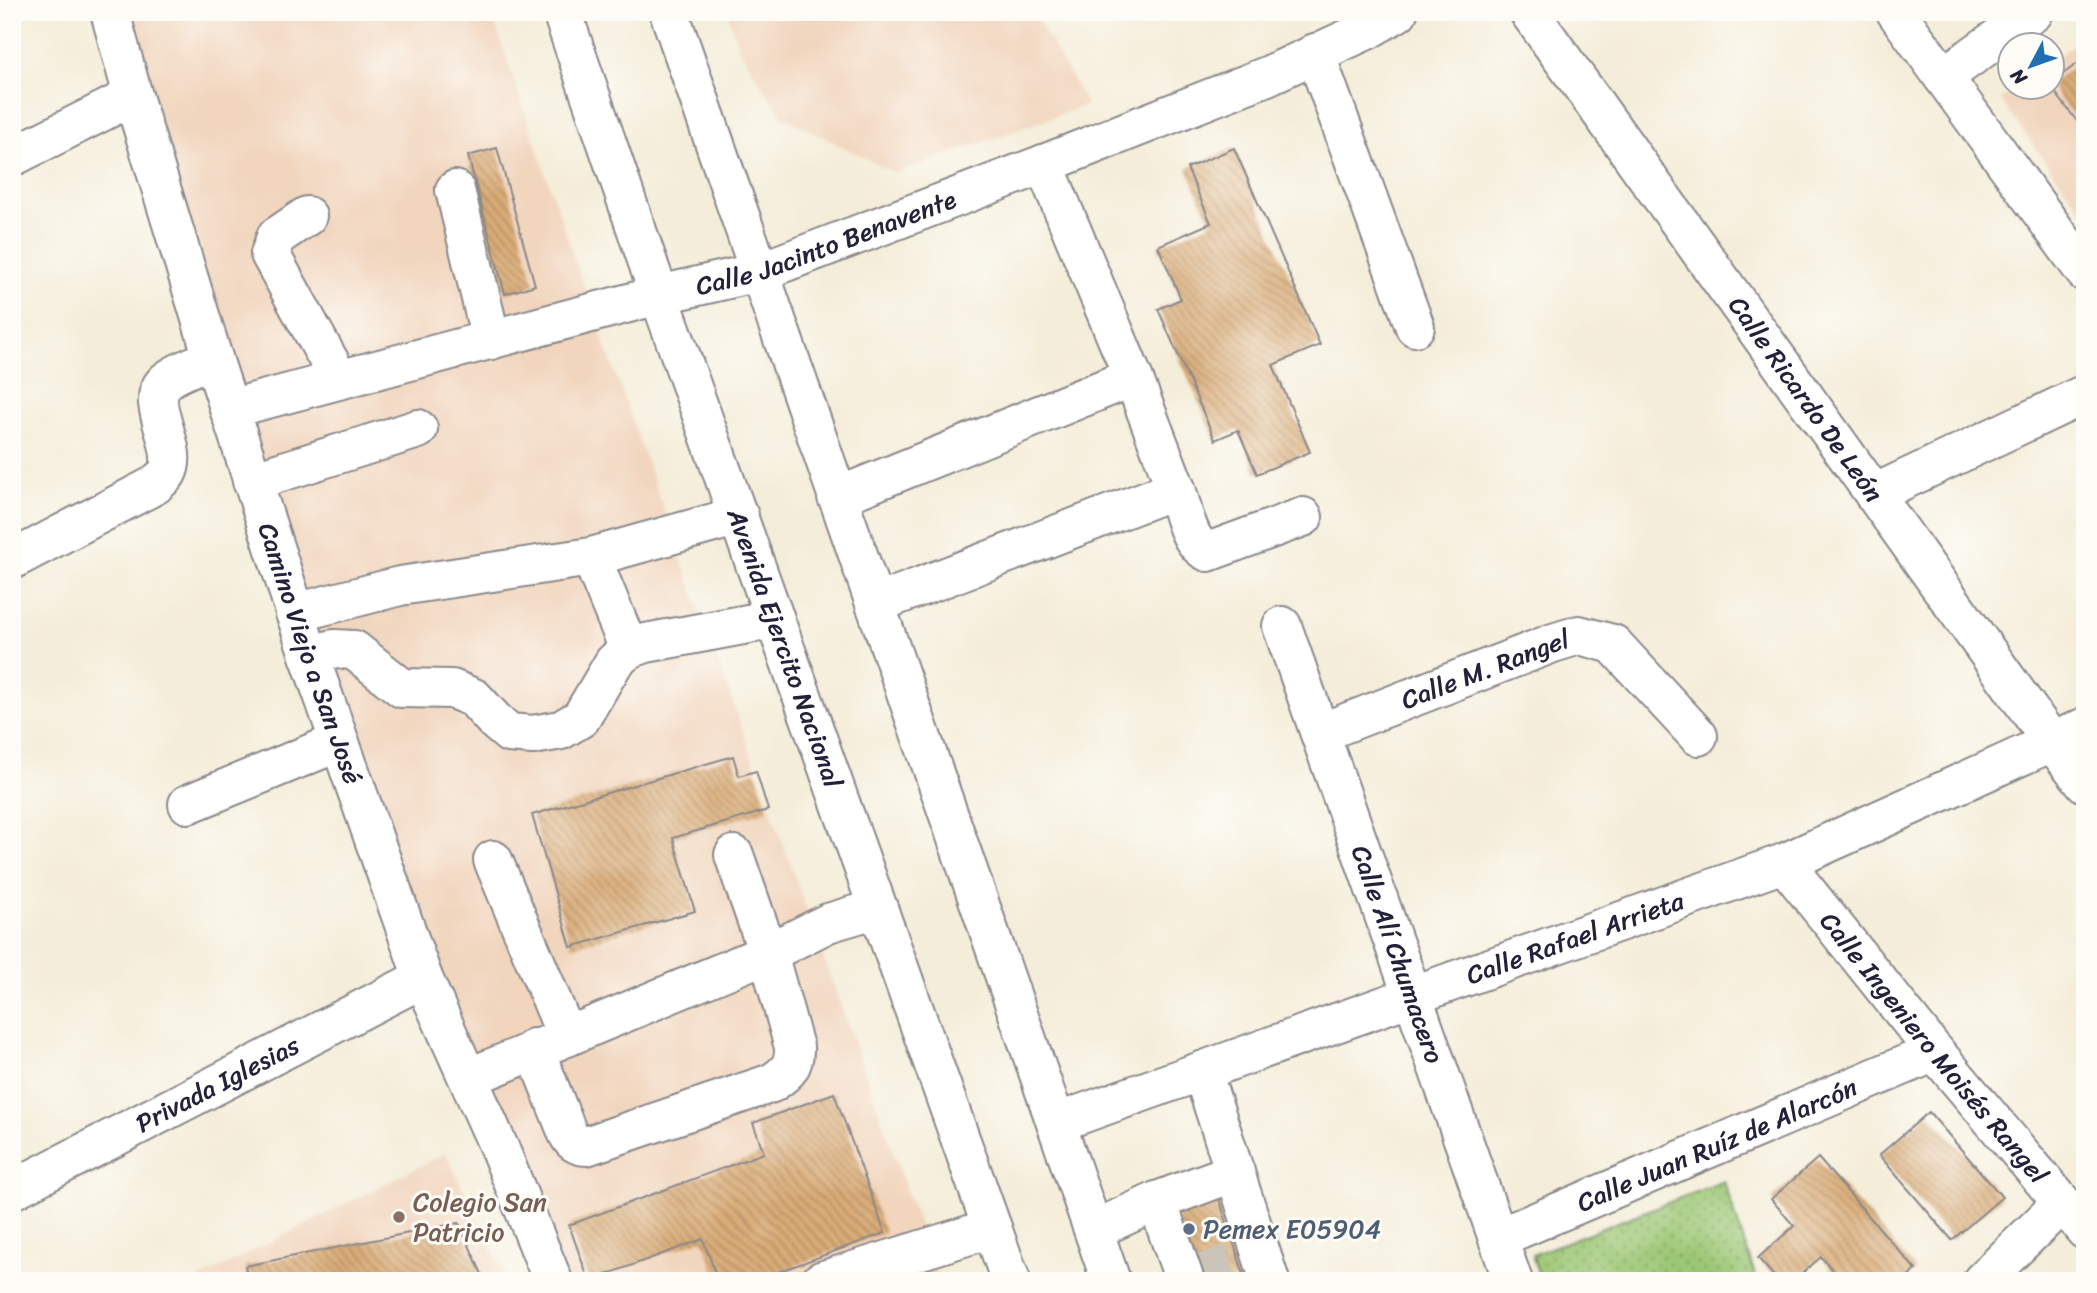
<svg xmlns="http://www.w3.org/2000/svg" width="2097" height="1293" font-family="Sriracha,sans-serif">
<defs>
<pattern id="park-dots" width="8" height="8" patternUnits="userSpaceOnUse" patternTransform="scale(1.75)"><rect width="8" height="8" fill="#9cc774"/><path d="M2 2h.1M6 6h.1" fill="none" stroke="#7fa160" stroke-width="1.8" stroke-linecap="round"/></pattern>
<pattern id="building-back-hatch" width="6" height="6" patternUnits="userSpaceOnUse" patternTransform="scale(1.75)"><rect width="6" height="6" fill="#daac77"/><path d="M-1 5l2 2M0 0l6 6M5-1l2 2" fill="none" stroke="#b08c63"/></pattern>
</defs>
<rect width="100%" height="100%" fill="#fdfcf7"/>
<filter id="ink" filterUnits="userSpaceOnUse"><feTurbulence type="fractalNoise" baseFrequency=".0143" numOctaves="2"/><feDisplacementMap in="SourceGraphic" scale="14" xChannelSelector="R" yChannelSelector="G"/><feConvolveMatrix kernelMatrix="1 2 1 2 8 2 1 2 1" color-interpolation-filters="sRGB"/></filter>
<filter id="wash" filterUnits="userSpaceOnUse"><feTurbulence type="fractalNoise" baseFrequency=".00686" numOctaves="4" result="noise"/><feDisplacementMap in="SourceGraphic" scale="28" xChannelSelector="R" yChannelSelector="G"/><feGaussianBlur stdDeviation="1.57" result="paint"/><feColorMatrix in="noise" values="0 0 0 0 0 0 0 0 0 0 0 0 0 0 0 0 0 1.4 0 .05"/><feComposite in="paint" operator="in"/></filter>
<g filter="url(#wash)">
<rect width="100%" height="100%" fill="#f4edd9"/>
<!-- built -->
<g fill="#f1d5bd">
<path d="M 129,12 L 491,12 L 572,252 L 939,1281 L 563,1281 L 358,786 L 238,405 Z"/>
<path d="M 727,12 L 1033,12 L 1087,105 L 895,173 L 783,117 L 739,49 Z"/>
<path d="M 2085,36 L 2085,215 L 2000,100 L 2017,88 L 2052,88 L 2052,61 Z"/>
<path d="M 446,1153 L 508,1281 L 195,1281 Z"/>
</g>
<!-- park -->
<path fill="url(#park-dots)" stroke="#5f7458" stroke-width="2" d="M 1724,1181 L 1757,1281 L 1541,1281 L 1532,1255 Z"/>
<g id="blocks">
<!-- building -->
<g fill="url(#building-back-hatch)">
<path d="M 2085,58 L 2085,132 L 2052,88 L 2052,82 Z"/>
<path d="M 497,148 L 535,285 L 505,294 L 468,156 Z"/>
<path d="M 1234,148 L 1320,345 L 1273,365 L 1310,452 L 1257,474 L 1238,430 L 1215,440 L 1158,309 L 1181,299 L 1158,246 L 1211,223 L 1187,168 Z"/>
<path d="M 733,756 L 739,776 L 756,771 L 768,810 L 673,838 L 695,911 L 571,947 L 532,815 Z"/>
<path d="M 834,1093 L 885,1233 L 753,1281 L 718,1281 L 703,1239 L 589,1281 L 569,1225 L 764,1153 L 753,1123 Z"/>
<path d="M 1929,1112 L 2002,1197 L 1952,1240 L 1879,1155 Z"/>
<path d="M 1818,1158 L 1916,1270 L 1904,1281 L 1842,1281 L 1821,1257 L 1793,1281 L 1778,1281 L 1758,1258 L 1794,1226 L 1771,1199 Z"/>
<path d="M 1218,1195 L 1246,1281 L 1198,1281 L 1174,1209 Z"/>
<path d="M 459,1223 L 485,1281 L 248,1281 L 245,1266 Z"/>
</g>
</g>
</g>
<g filter="url(#ink)">
<use href="#blocks" fill-opacity="0" stroke="#8b888a" stroke-width="2"/>
<g fill="none" stroke-linecap="round" stroke-linejoin="round">
<!-- minor-tunnel -->
<path stroke="#cac4b9" stroke-width="38" stroke-dasharray="38 19" stroke-linecap="butt" d="M 1196,1276 L 1239,1260"/>
<!-- minor casing -->
<g stroke="#8b888a" stroke-width="42">
<g id="minor">
<path id="s1" d="M 110,12 L 133,96 L 213,358 L 309,655 L 423,978 L 501,1152 L 553,1281"/>
<path id="s2" d="M 1529,12 L 2051,741 L 2085,783"/>
<path d="M 1896,12 L 2085,272"/>
<path d="M 1315,53 L 1415,327"/>
<path d="M 1943,77 L 2034,12"/>
<path d="M 12,157 L 133,96"/>
<path d="M 1044,164 L 1133,377"/>
<path d="M 455,190 L 491,340"/>
<path d="M 307,216 L 276,237 L 270,254 L 339,379"/>
<path id="s3" d="M 229,409 L 659,295 L 759,272 L 1044,164 L 1267,76 L 1367,30 L 1398,12"/>
<path d="M 252,481 L 418,429"/>
<path d="M 1874,494 L 2085,394"/>
<path d="M 837,497 L 1133,377 L 1176,489"/>
<path d="M 591,557 L 629,649"/>
<path d="M 12,560 L 155,485 C 158,481 165,477 167,473 C 181,448 144,404 164,383 C 173,373 200,364 213,358"/>
<path d="M 875,604 L 1176,489 C 1183,508 1187,543 1208,552 L 1303,517"/>
<path d="M 295,613 L 400,586 L 591,557 L 739,516"/>
<path id="s4" d="M 1282,626 L 1513,1281"/>
<path d="M 309,655 L 334,649 L 354,650 L 402,688 L 452,689 L 474,698 L 495,721 L 509,733 L 533,735 L 561,730 L 581,718 L 614,662 L 629,649 L 646,643 L 775,619"/>
<path id="s5" d="M 1320,733 L 1553,643 L 1579,635 L 1613,644 L 1698,736"/>
<path d="M 188,804 L 339,742"/>
<path d="M 493,860 L 567,1037"/>
<path id="s6" d="M 1784,863 L 1935,1052 L 2085,1230"/>
<path d="M 534,1048 L 568,1134 C 572,1142 578,1146 586,1146 L 772,1083 C 787,1073 795,1066 794,1047 L 768,953 L 734,855"/>
<path d="M 1202,1071 L 1270,1281"/>
<path d="M 468,1078 L 768,953 L 828,923 L 878,908"/>
<path id="s7" d="M 1056,1123 L 1784,863 L 2085,727"/>
<path id="s8" d="M 12,1190 L 423,978"/>
<path d="M 1157,1201 L 1185,1281"/>
<path d="M 1094,1230 L 1157,1201 L 1235,1172"/>
<path id="s9" d="M 1498,1238 L 1935,1052"/>
<path d="M 821,1281 L 992,1228"/>
<path d="M 1982,1281 L 2062,1203"/>
</g>
</g>
<!-- major casing -->
<g stroke="#8b888a" stroke-width="42">
<g id="major">
<path id="s10" d="M 562,12 L 659,295 L 1011,1281"/>
<path d="M 669,12 L 1111,1281"/>
</g>
</g>
<!-- minor -->
<use href="#minor" stroke="#fff" stroke-width="38"/>
<!-- major -->
<use href="#major" stroke="#fff" stroke-width="38"/>
</g>
</g>
<!-- markers -->
<circle fill="#8d6e63" stroke="#fdfcf7" stroke-width="2.5" cx="399" cy="1217" r="7"/>
<circle fill="#5c6f8a" stroke="#fdfcf7" stroke-width="2.5" cx="1189" cy="1229" r="7"/>
<g text-anchor="middle" dominant-baseline="central" stroke-width="6" stroke-linejoin="round" paint-order="stroke">
<!-- street labels -->
<g font-size="26" fill="#22223b" stroke="#fdfcf7">
<text stroke="none"><textPath href="#s3" startOffset="620">Calle Jacinto Benavente</textPath></text>
<text stroke="none"><textPath href="#s2" startOffset="476">Calle Ricardo De León</textPath></text>
<text stroke="none"><textPath href="#s10" startOffset="674">Avenida Ejercito Nacional</textPath></text>
<text stroke="none"><textPath href="#s1" startOffset="672">Camino Viejo a San José</textPath></text>
<text stroke="none"><textPath href="#s5" startOffset="177">Calle M. Rangel</textPath></text>
<text stroke="none"><textPath href="#s7" startOffset="551">Calle Rafael Arrieta</textPath></text>
<text stroke="none"><textPath href="#s4" startOffset="348">Calle Alí Chumacero</textPath></text>
<text stroke="none"><textPath href="#s6" startOffset="238">Calle Ingeniero Moisés Rangel</textPath></text>
<text stroke="none"><textPath href="#s8" startOffset="231">Privada Iglesias</textPath></text>
<text stroke="none"><textPath href="#s9" startOffset="238">Calle Juan Ruíz de Alarcón</textPath></text>
</g>
<!-- education labels -->
<g font-size="26" fill="#785e54" stroke="#fdfcf7" text-anchor="start">
<text x="413" y="1202">Colegio San<tspan x="413" dy="30">Patricio</tspan></text>
</g>
<!-- service labels -->
<g font-size="26" fill="#4e5e75" stroke="#fdfcf7" text-anchor="start">
<text x="1203" y="1229">Pemex E05904</text>
</g>
</g>
<!-- margin -->
<rect width="2097" height="1293" fill="none" stroke="#fdfcf7" stroke-width="42"/>
<!-- north arrow -->
<g transform="translate(2031 66) rotate(229)"><circle r="33" fill="#fdfcf7" stroke="#a5a5ac" stroke-width="2"/>
<path d="M0-5L12 26L0 18L-12 26Z" fill="#1f6fb2"/>
<text y="-10" font-size="19" font-weight="bold" text-anchor="middle" fill="#22223b">N</text>
</g>
</svg>
